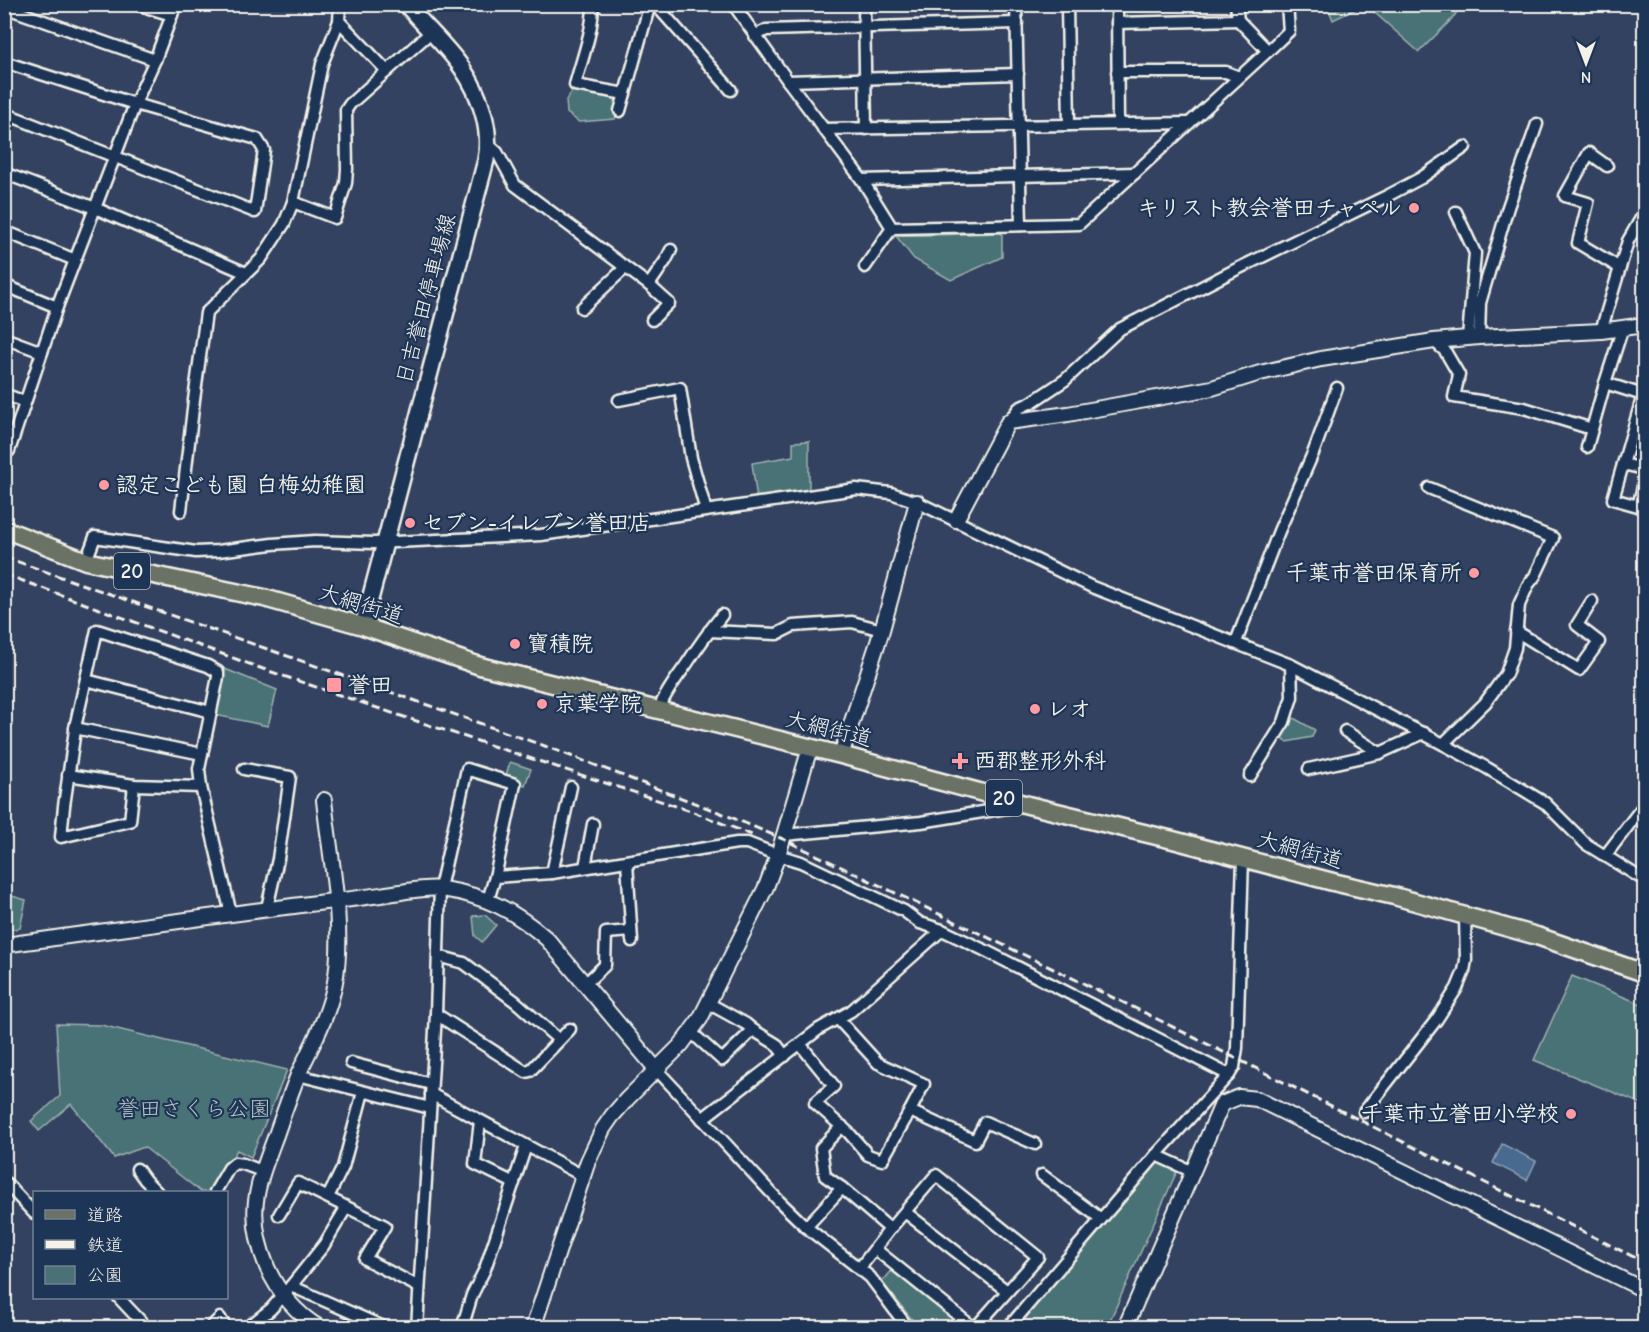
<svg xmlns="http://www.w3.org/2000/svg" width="1649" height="1332" font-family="'Comic Neue','Klee One',sans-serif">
<rect width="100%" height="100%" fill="#334260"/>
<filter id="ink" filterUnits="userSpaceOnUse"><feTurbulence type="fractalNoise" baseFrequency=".0167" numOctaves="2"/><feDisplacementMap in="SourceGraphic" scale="12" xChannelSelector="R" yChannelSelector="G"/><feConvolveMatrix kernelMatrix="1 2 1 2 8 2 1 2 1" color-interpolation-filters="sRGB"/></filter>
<g filter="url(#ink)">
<!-- green -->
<g fill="#4a7276" stroke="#9fb2af" stroke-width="1.5">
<path d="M 1327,5 L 1364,5 L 1333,20 Z"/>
<path d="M 1366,5 L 1462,5 L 1452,19 L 1419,52 Z"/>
<path d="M 574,89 L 618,97 L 621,102 L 615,119 L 579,122 L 567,113 L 566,100 Z"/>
<path d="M 1002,233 L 1002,257 L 951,280 L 914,259 L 896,236 Z"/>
<path d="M 809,441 L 809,491 L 757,500 L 752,463 L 793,456 L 793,442 Z"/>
<path d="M 225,669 L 277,690 L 268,726 L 215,715 Z"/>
<path d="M 1290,716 L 1315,730 L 1312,737 L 1287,742 L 1278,737 Z"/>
<path d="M 510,762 L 531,769 L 525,785 L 505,778 Z"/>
<path d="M 5,894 L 26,900 L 20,928 L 5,930 Z"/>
<path d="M 485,915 L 496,925 L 482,942 L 475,936 L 473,916 Z"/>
<path d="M 1572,976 L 1644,1005 L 1644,1105 L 1534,1060 Z"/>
<path d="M 56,1024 L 101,1025 L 287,1070 L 251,1157 L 237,1150 L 210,1192 L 201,1192 L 144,1147 L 114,1158 L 71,1104 L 39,1131 L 31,1121 L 60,1096 Z"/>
<path d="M 1159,1161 L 1178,1169 L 1107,1327 L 1014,1328 L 1154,1162 Z"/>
<path d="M 895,1267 L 971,1327 L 918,1327 L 882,1282 Z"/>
</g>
<!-- water -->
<path fill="#496a8f" stroke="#8da0b3" stroke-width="1.5" d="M 1502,1144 L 1536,1161 L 1527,1180 L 1493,1163 Z"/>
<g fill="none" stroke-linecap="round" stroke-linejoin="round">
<!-- minor casing -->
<g stroke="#f4f1e8" stroke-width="15">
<g id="minor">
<path d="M 136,4 L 172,15"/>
<path d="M 593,4 C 593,31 582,59 575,85 L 625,94"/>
<path d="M 655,4 L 731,90"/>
<path d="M 733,4 L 788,81 L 862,180 L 892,228"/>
<path d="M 864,4 L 866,129"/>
<path d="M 1016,4 L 1021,225"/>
<path d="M 1067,4 L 1069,125"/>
<path d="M 1117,4 L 1118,124"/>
<path d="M 1236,4 L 1238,20 L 1268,51"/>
<path d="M 4,7 L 155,60"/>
<path d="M 339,21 L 387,71"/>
<path d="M 1117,23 L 1238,20"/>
<path d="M 755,36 L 766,30 L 1017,23"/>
<path d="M 4,62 L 135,104 L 257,139 L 264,150 L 255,212 L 4,113"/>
<path d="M 1117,72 L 1226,72 L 1239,77"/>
<path d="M 788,81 L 1018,74"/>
<path d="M 620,111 L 650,4"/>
<path d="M 823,129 L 1189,123"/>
<path d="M 489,145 L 497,152 L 515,185 L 649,285 L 669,303 L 652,320"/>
<path d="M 1607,166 L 1589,153 L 1565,196 L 1588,203 L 1578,243 L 1620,268"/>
<path d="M 4,173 L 95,208 L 246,273"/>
<path d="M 862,180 L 1135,173"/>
<path d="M 293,202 L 322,64 L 339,21 L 340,4"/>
<path d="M 1456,212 L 1475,253 L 1468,338"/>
<path d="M 892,228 L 1079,224 L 1268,51 L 1289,31 L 1287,4"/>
<path d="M 4,231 L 75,260"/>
<path d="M 865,267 L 892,228"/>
<path d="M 4,285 L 57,307"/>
<path d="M 649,285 L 666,260 L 671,250"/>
<path d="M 582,308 L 625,268"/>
<path d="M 1623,327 L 1605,383 L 1643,395 L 1613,499 L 1638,506 L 1644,483"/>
<path d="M 1601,331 L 1628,241 L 1644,213"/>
<path d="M 1479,337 L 1480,303 L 1508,207 L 1537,124"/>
<path d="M 4,338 L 42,352"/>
<path d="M 1434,341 L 1445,351 L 1459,375 L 1454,397 L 1524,408 L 1592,429"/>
<path d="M 4,394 L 25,402"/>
<path d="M 619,400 L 680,388 L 691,458 L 706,511"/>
<path d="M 1008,422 L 1019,408 L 1032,402 L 1065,380 L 1120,329 L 1235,270 L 1389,195 L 1421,178 L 1465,147"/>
<path d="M 1587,447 L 1605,383"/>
<path d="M 4,453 L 9,451 L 57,307 L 135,104 L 155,60 L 176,4"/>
<path d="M 1623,464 L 1644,469"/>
<path d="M 1429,488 L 1553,538 L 1535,576 L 1528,585 L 1519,605 L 1515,648 L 1506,674 L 1485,703 L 1443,744"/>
<path d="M 181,511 L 194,400 L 206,313 L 261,259 L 284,224 L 293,202 L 335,218 L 346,183 L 347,169 L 346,110 L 350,104 L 431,32"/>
<path d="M 86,561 L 95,537 L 196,552 L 218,551 L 272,544 L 315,541 L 374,543 L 541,535 L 856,489 L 891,493 L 917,502 L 1092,587 L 1291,665 L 1443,744 L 1487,768 L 1545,803 L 1586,844 L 1644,880"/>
<path d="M 709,631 L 777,634 L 793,626 L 852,622 L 882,630"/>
<path d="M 1516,631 L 1579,670 L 1599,642 L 1577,625 L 1592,601"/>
<path d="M 1236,642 L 1279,531 L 1314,451 L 1337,388"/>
<path d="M 86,680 L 211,712"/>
<path d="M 659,709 C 665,693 676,679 686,665 C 697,648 709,631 722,615"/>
<path d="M 75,728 L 202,754"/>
<path d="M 1345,731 L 1380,753"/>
<path d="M 244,769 L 290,777 L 278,859 L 267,908"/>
<path d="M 1309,769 L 1380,753 L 1424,733"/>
<path d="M 68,775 L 134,785 L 201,787"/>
<path d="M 1250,776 L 1284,722 L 1292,697 L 1291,665"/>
<path d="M 134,785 L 130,821 L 61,837 L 64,806 L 76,723 L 97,630 L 208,666 L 218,672 L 218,677 L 199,769 L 201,787 L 231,914"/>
<path d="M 784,835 L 921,822 L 1019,806"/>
<path d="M 1605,856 L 1644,805"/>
<path d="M 627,862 L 632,941"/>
<path d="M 585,867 L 593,824"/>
<path d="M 552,873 L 571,787"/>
<path d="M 488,900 L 495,877 L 552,873 L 737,843 L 747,843 L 778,855 L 801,862 L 904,911 L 920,923 L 942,930 L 984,950 L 1229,1075"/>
<path d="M 438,956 L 464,963 L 516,1002 L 559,1040"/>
<path d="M 585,984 L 605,965 L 606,933 L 631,931"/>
<path d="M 708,1003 L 746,1024 L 753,1030 L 776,1044 L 785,1056"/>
<path d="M 436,1014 L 526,1072 L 530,1071 L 570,1029"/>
<path d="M 838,1019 L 878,1063 L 924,1084 L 910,1111"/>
<path d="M 691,1032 L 722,1060 L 753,1030"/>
<path d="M 800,1044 L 834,1086 L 815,1103 L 849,1133 L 868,1155 L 882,1160 L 910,1111 L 975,1141 L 985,1122 L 1035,1144"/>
<path d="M 351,1063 L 431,1084"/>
<path d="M 657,1070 L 779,1201 L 806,1227 L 870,1277 L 908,1328"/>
<path d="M 298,1075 L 430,1108"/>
<path d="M 431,1094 L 583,1176"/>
<path d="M 1364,1112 L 1437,1019 L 1457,988 L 1464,971 L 1466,960 L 1465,916"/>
<path d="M 702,1119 L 819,1029 L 851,1011 L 942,930"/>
<path d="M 480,1121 L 475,1164 L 514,1183"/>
<path d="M 842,1126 L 821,1148 L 825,1176 L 842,1188"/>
<path d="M 1156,1155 L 1193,1172"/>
<path d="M 137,1169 L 145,1180 L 157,1192"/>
<path d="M 1042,1175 L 1101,1219"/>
<path d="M 4,1181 L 34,1213"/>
<path d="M 215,1192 L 229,1168 L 235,1163 L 243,1164 L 262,1171"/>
<path d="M 328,1197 L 343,1167 L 363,1092"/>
<path d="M 905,1212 L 1007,1291"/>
<path d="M 279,1215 L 298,1183 L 385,1226 L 365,1259 L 419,1287"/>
<path d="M 806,1227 L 842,1188 L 890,1229"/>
<path d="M 875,1249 L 974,1328"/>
<path d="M 859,1269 L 890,1229 L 936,1175 L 1038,1257 L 975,1328"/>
<path d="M 291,1286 L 386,1328"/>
<path d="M 119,1298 L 147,1328"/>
<path d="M 210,1328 L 220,1318 L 226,1328"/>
<path d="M 247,1328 L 271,1309 L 291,1286 L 324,1245 L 346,1208"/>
<path d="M 417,1328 L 436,1014 L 440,888 L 467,769 L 515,784 L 495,877"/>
<path d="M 462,1328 L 472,1295 L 485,1269 L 526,1146"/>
<path d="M 1008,1328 L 1156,1155 L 1229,1075 L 1234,1067 L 1237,1048 L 1243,858"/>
</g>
</g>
<!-- tertiary casing -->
<g stroke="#f4f1e8" stroke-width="18">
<g id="tertiary">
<path d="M 956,520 L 1008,422 L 1068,414 L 1212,388 L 1260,373 L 1321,359 L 1434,341 L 1479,337 L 1601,331 L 1644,325"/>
<path d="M 841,755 L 882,630 L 917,502"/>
<path d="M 4,945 C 114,930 224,914 334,901 C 356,899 379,895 401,892 C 414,890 429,887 442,889 C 484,895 515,911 547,939 L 657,1070"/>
<path d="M 320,1328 C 297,1314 278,1292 267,1267 C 245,1213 257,1186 276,1135 C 283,1115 290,1095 298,1075 C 312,1044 329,1016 335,982 C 345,926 330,857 324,800"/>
<path d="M 533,1328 L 588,1161 L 603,1129 L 612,1116 L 627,1099 L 681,1045 L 700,1019 L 766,887 L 778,855 L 810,748"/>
<path d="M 1125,1328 L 1222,1104 L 1239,1097 L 1257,1099 L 1644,1290"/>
</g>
</g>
<!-- secondary casing -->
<g stroke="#f4f1e8" stroke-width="20">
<path id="secondary" d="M 363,626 L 486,160 C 492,129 480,94 462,68 C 446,45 424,26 406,4"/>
</g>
<!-- primary casing -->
<g stroke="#f4f1e8" stroke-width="21">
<path id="primary" d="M 4,529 L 86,561 L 264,598 L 363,626 L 480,666 L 841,755 L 1028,805 L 1173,840 L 1333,882 L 1394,896 L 1537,936 L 1644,973"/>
</g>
<!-- minor -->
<use href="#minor" stroke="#1d3557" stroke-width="10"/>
<!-- tertiary -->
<use href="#tertiary" stroke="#1d3557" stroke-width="14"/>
<!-- secondary -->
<use href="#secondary" stroke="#1d3557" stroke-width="15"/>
<!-- primary -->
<use href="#primary" stroke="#6b7165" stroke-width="16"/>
<!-- rail -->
<g stroke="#f4f1e8" stroke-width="3" stroke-dasharray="9 4.5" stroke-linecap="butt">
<path d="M 4,557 L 542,745 L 721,813 L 783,839 L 1143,1012 L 1644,1262"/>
<path d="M 4,574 L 263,669 L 395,714 L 688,810 L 752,835"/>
</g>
</g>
</g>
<!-- markers -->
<g fill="#ff9aa2" stroke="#1d3557" stroke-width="2">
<circle cx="1414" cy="208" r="6"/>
<circle cx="104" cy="485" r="6"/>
<circle cx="410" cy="523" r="6"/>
<circle cx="1474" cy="573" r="6"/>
<circle cx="515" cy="644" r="6"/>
<rect x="326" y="677" width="16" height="16" rx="3"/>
<circle cx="542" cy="704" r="6"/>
<circle cx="1035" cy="709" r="6"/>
<path d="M957 752h6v6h6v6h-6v6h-6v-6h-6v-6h6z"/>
<circle cx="1571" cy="1114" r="6"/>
</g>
<g text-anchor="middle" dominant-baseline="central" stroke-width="4.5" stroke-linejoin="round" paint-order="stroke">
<!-- shield labels -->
<g fill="#1d3557" stroke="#b4b9bc" stroke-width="1.5">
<rect x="114" y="553" width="36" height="36" rx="4.5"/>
<rect x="986" y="780" width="36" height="36" rx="4.5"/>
</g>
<g font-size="21" font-weight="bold" fill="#f4f1e8">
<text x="132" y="571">20</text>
<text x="1004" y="798">20</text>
</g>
<!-- poi labels -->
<g font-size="22" font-weight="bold" fill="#f4f1e8" stroke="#1d3557" text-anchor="start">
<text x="1402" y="208" text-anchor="end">キリスト教会誉田チャペル</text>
<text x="116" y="485">認定こども園 白梅幼稚園</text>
<text x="422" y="523">セブン-イレブン誉田店</text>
<text x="1462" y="573" text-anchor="end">千葉市誉田保育所</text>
<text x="527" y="644">寶積院</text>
<text x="348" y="685">誉田</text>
<text x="554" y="704">京葉学院</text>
<text x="1047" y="709">レオ</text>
<text x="974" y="761">西郡整形外科</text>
<text x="1559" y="1114" text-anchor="end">千葉市立誉田小学校</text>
</g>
<!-- street labels -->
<g font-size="22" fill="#f4f1e8" stroke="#1d3557">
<text transform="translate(426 299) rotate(-75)">日吉誉田停車場線</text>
<text transform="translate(361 604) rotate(17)">大網街道</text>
<text transform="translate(829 729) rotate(14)">大網街道</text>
<text transform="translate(1300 850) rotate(15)">大網街道</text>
</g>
<!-- park labels -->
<g font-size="22" fill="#b8c5c0" stroke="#1d3557">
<text x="194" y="1109">誉田さくら公園</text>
</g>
</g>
<!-- margin -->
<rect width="1649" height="1332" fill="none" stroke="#1d3557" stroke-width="24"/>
<rect x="12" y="12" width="1625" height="1308" fill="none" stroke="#f4f1e8" stroke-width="2" filter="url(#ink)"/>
<!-- legend -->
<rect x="33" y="1191" width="195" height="108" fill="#1d3557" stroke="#738091" stroke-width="1.5"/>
<rect x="45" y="1210" width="30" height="9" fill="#6b7165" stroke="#738091" stroke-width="1.5"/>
<text x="87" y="1221" font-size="18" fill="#f4f1e8">道路</text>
<rect x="45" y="1240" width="30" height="9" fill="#f4f1e8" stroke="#738091" stroke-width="1.5"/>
<text x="87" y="1251" font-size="18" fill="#f4f1e8">鉄道</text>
<rect x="45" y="1266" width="30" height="18" fill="#4a7276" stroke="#738091" stroke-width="1.5"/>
<text x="87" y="1281" font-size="18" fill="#f4f1e8">公園</text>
<!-- north arrow -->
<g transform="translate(1586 63) rotate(180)" stroke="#1d3557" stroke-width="4.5" paint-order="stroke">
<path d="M0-4.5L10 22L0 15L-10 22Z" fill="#f4f1e8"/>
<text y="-9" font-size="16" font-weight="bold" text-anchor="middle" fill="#f4f1e8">N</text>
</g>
</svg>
